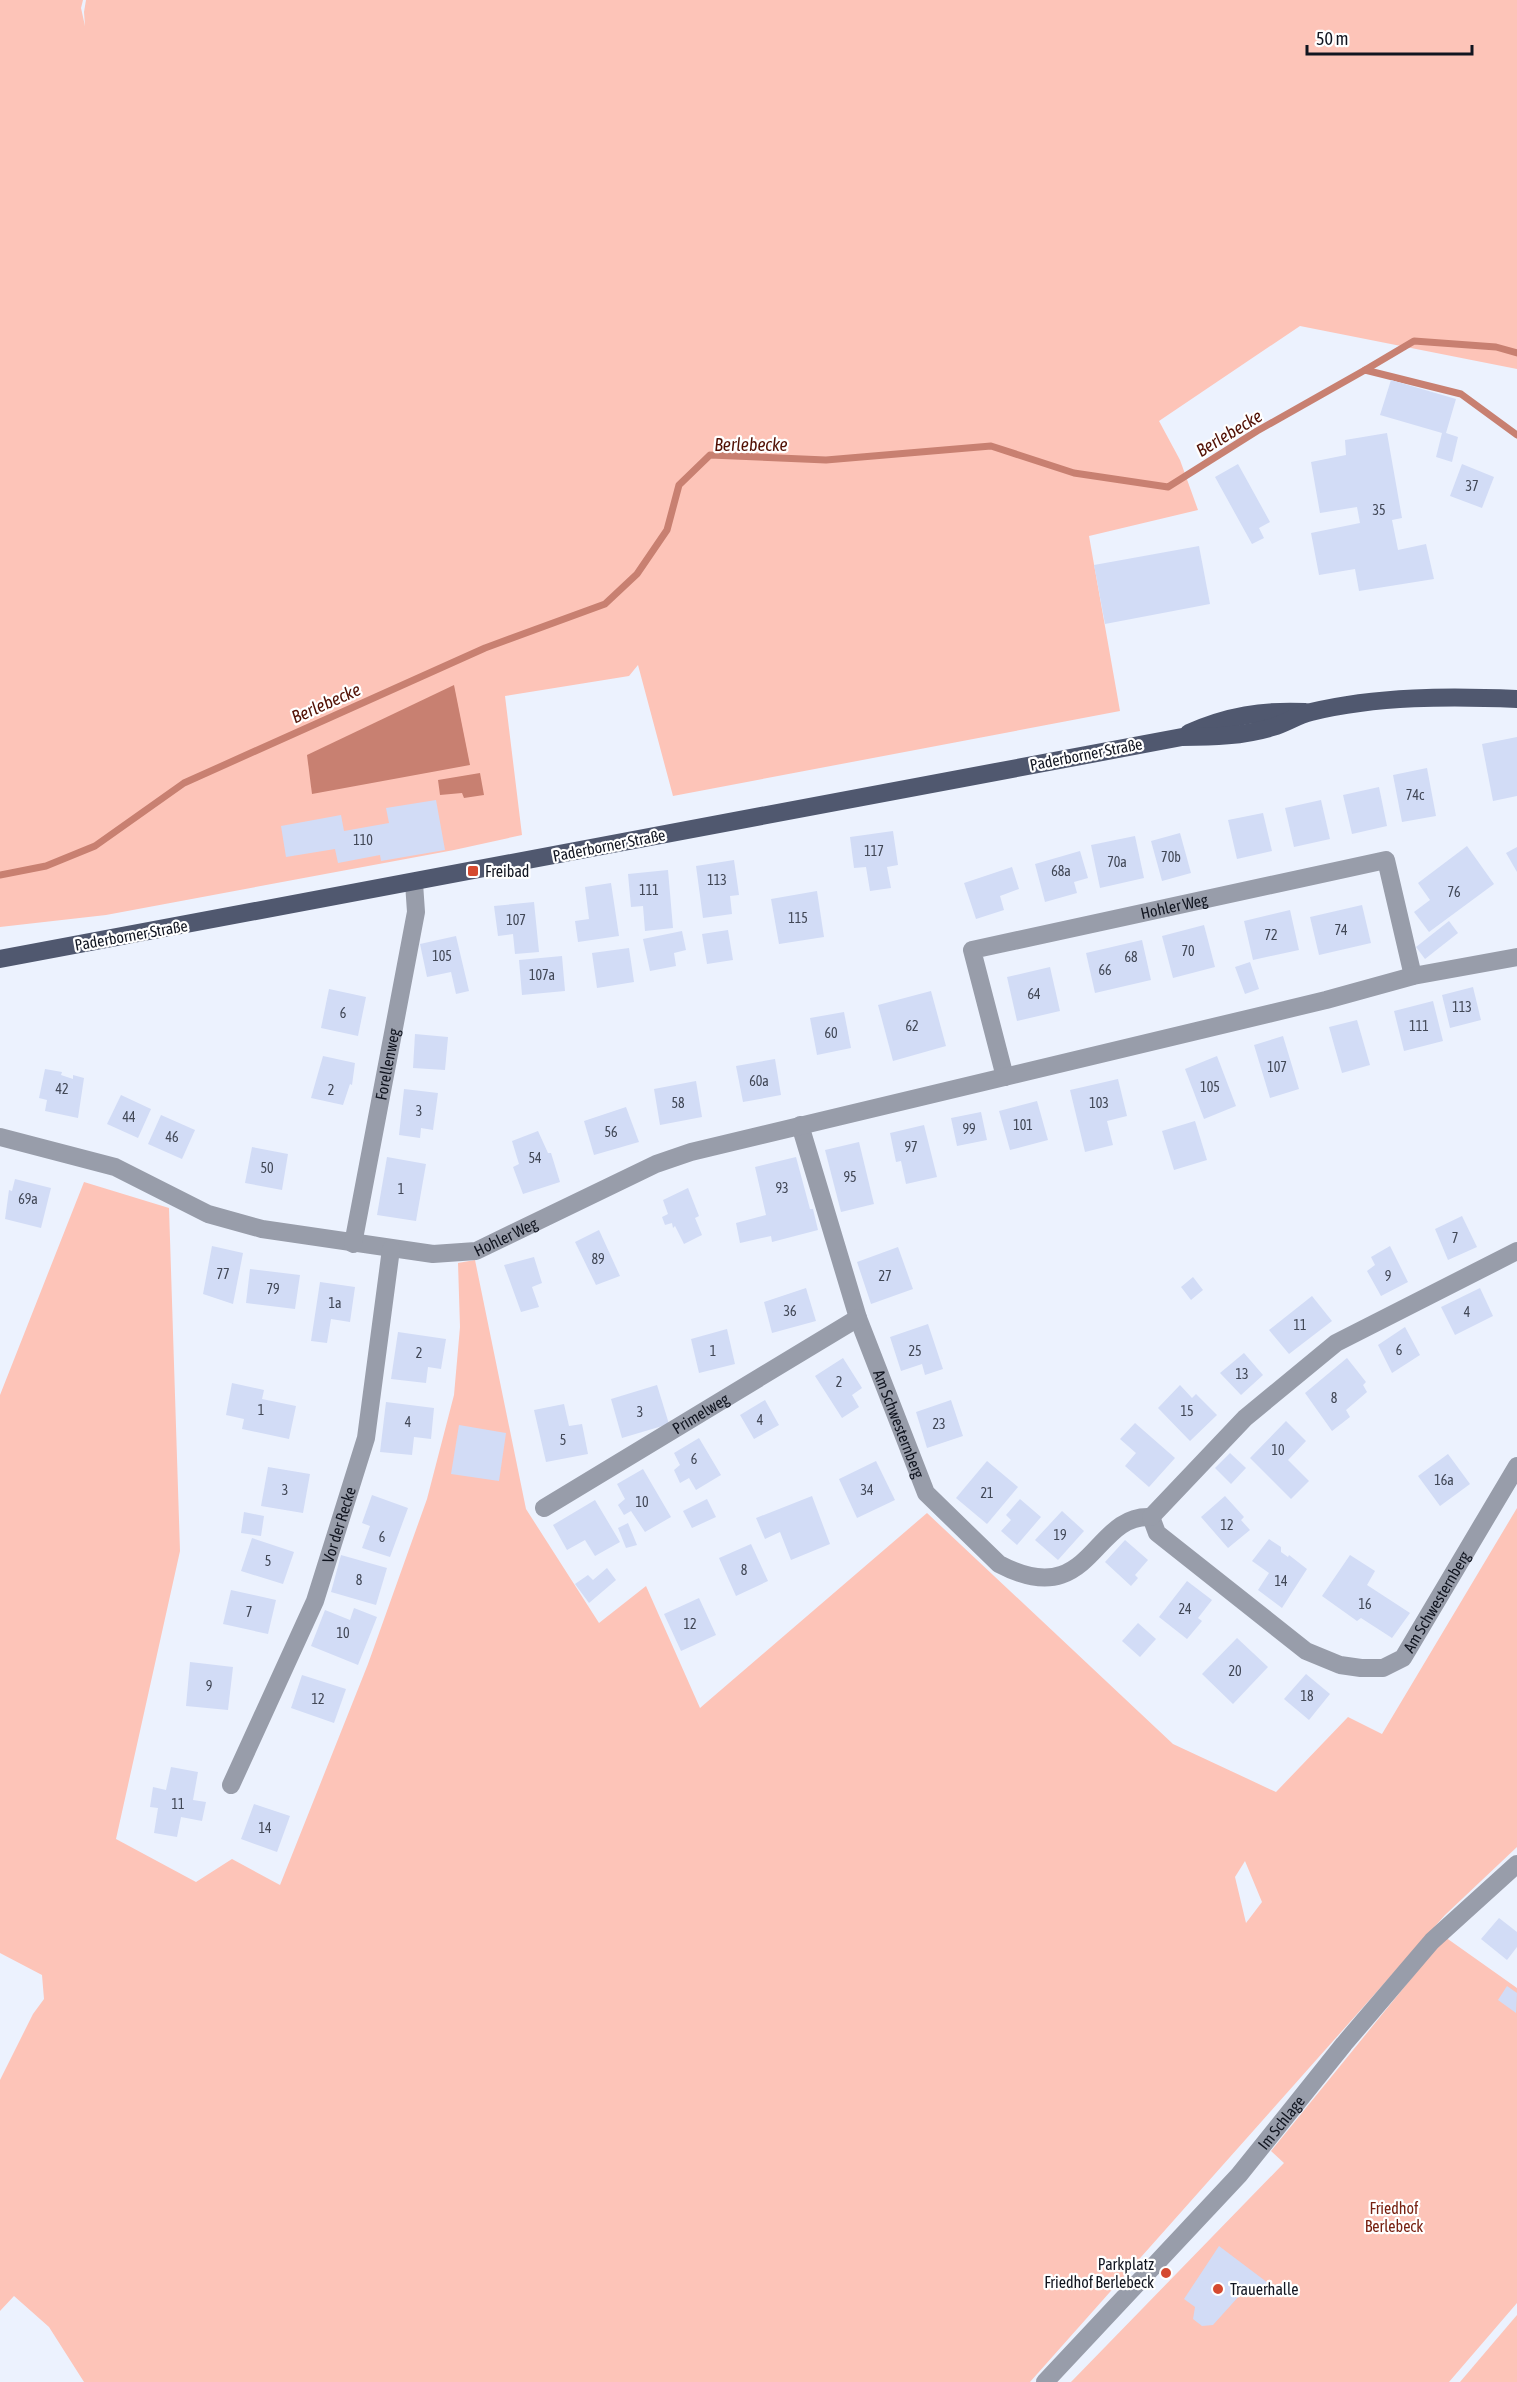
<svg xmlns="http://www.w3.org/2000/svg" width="1517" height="2382" font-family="'Asap Condensed',sans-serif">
<rect width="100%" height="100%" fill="#ecf2fe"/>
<!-- green -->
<g fill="#fdc4b8" fill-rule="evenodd">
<path d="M 0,0 L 83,0 L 81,8 L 85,26 L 84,12 L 86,0 L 1517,0 L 1517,369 L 1300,326 L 1159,421 L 1180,460 L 1198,510 L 1089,536 L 1120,711 L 673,796 L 638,665 L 629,676 L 505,696 L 522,835 L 454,850 L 106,915 L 0,927 Z"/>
<path d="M 84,1182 L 169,1208 L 180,1551 L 116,1839 L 196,1882 L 232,1859 L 280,1885 L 368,1664 L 427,1499 L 454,1395 L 460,1327 L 458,1263 L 475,1260 L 526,1509 L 599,1623 L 646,1586 L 700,1708 L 927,1513 L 1173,1744 L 1276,1792 L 1348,1717 L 1382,1734 L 1517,1508 L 1517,1847 L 1445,1915 L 1030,2382 L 84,2382 L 49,2327 L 14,2296 L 0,2311 L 0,2080 L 33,2014 L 44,1999 L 42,1975 L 0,1953 L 0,1395 ZM 1245,1861 L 1262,1902 L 1246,1923 L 1235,1877 Z"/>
<path d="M 1445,1937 L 1517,1988 L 1517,2303 L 1449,2382 L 1071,2382 L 1284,2163 L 1271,2151 Z"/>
<path d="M 1517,2315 L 1517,2382 L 1460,2382 Z"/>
</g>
<!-- water -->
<g fill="#c88071">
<path d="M 454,685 L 470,765 L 312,794 L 307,755 Z"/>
<path d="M 480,773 L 484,795 L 464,798 L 462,793 L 440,795 L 438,780 Z"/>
</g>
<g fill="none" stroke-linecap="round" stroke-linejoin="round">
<!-- stream -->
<g stroke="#c88071" stroke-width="7">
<path d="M 1365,370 L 1414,341 L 1496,347 L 1517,353"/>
<path d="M 0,875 L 46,866 L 95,846 L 184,783 L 485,648 L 605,604 L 637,574 L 667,530 L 679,485 L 710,455 L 826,460 L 991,446 L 1074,473 L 1168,487 L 1257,431 L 1365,370 L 1461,394 L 1517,435"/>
</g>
</g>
<!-- building -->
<g fill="#d2dcf6">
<path d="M 1391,380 L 1456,399 L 1446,433 L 1458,437 L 1452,462 L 1436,457 L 1442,433 L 1380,415 Z"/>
<path d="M 1387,433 L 1402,518 L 1392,520 L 1398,550 L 1426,544 L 1434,579 L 1359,591 L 1355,569 L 1319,575 L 1311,533 L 1360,523 L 1357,507 L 1320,513 L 1311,462 L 1346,455 L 1345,440 Z"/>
<path d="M 1238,464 L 1270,522 L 1259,528 L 1264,538 L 1252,544 L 1215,477 Z"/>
<path d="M 1462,464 L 1494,477 L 1482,508 L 1450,496 Z"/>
<path d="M 1199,546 L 1210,604 L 1105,624 L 1094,565 Z"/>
<path d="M 1517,737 L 1517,796 L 1493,801 L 1482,744 Z"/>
<path d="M 1427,768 L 1436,816 L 1402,822 L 1393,775 Z"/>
<path d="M 1379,787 L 1387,826 L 1352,834 L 1343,795 Z"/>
<path d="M 436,800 L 445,850 L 381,861 L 380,855 L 338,863 L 335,849 L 286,857 L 281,826 L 341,815 L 344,831 L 389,823 L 386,808 Z"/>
<path d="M 1321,800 L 1330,839 L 1294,847 L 1285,808 Z"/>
<path d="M 1263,813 L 1272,851 L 1237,859 L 1228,820 Z"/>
<path d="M 893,831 L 898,865 L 887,867 L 891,888 L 870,891 L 866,867 L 854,868 L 850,837 Z"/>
<path d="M 1180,833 L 1191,873 L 1162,881 L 1151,841 Z"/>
<path d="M 1135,836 L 1144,878 L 1100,888 L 1091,845 Z"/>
<path d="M 1467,846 L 1494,884 L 1429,932 L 1414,912 L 1430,900 L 1418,883 Z"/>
<path d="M 1517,847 L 1517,872 L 1506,853 Z"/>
<path d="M 1080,851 L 1088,878 L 1074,882 L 1077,893 L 1045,902 L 1035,864 Z"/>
<path d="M 734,860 L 739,895 L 730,896 L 732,914 L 703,918 L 696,866 Z"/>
<path d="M 1012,867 L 1019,889 L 1000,896 L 1004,910 L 976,919 L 964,883 Z"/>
<path d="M 668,870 L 673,928 L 645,931 L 643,906 L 631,907 L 628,874 Z"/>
<path d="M 611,883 L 619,936 L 578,942 L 575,921 L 589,919 L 585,887 Z"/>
<path d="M 817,891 L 824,937 L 779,944 L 771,899 Z"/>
<path d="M 534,902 L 539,952 L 515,954 L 513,934 L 498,936 L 494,906 Z"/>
<path d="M 1362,905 L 1371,943 L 1319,955 L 1310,917 Z"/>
<path d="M 1290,910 L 1299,950 L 1253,960 L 1244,921 Z"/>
<path d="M 1449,921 L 1458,933 L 1425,959 L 1416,947 Z"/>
<path d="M 1204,925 L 1215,967 L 1173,978 L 1162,936 Z"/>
<path d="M 728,930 L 733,960 L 707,964 L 702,934 Z"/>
<path d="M 682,931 L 686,950 L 674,953 L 676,966 L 650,971 L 643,939 Z"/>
<path d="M 456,936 L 469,991 L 456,994 L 451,972 L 427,977 L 420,944 Z"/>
<path d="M 1142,940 L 1151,980 L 1095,993 L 1086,953 Z"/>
<path d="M 629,948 L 634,982 L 597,988 L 592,953 Z"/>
<path d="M 562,956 L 565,991 L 522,995 L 519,960 Z"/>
<path d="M 1250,962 L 1259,989 L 1245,994 L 1235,967 Z"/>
<path d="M 1050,967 L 1060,1011 L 1017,1021 L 1007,977 Z"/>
<path d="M 1473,987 L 1481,1020 L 1450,1028 L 1442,995 Z"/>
<path d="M 329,989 L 366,997 L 358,1036 L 321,1028 Z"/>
<path d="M 931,991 L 946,1046 L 893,1061 L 878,1005 Z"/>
<path d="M 1433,1001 L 1443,1041 L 1404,1051 L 1394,1011 Z"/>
<path d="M 844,1012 L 851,1048 L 817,1055 L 810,1018 Z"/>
<path d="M 1357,1020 L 1370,1065 L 1342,1073 L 1329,1027 Z"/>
<path d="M 415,1034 L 448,1037 L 445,1070 L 413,1068 Z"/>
<path d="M 1283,1036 L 1299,1089 L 1270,1098 L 1254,1045 Z"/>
<path d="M 323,1056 L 355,1063 L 352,1085 L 350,1084 L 343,1105 L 311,1098 Z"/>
<path d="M 1217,1056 L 1236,1106 L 1204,1119 L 1185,1069 Z"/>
<path d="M 775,1059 L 781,1095 L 743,1102 L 736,1066 Z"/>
<path d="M 45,1069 L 62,1072 L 61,1075 L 73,1079 L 73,1075 L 84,1078 L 78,1118 L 45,1111 L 47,1100 L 39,1098 Z"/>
<path d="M 1118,1079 L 1127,1116 L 1107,1121 L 1113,1145 L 1085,1152 L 1070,1090 Z"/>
<path d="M 696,1081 L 702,1117 L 660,1125 L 654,1089 Z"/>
<path d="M 404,1089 L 438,1093 L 433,1130 L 421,1128 L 420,1138 L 399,1135 Z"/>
<path d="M 121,1095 L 151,1109 L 138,1138 L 107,1124 Z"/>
<path d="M 1037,1101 L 1048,1140 L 1010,1150 L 999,1111 Z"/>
<path d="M 626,1107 L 639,1142 L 594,1155 L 584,1121 Z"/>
<path d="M 981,1112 L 987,1140 L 957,1146 L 951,1118 Z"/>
<path d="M 161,1115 L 195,1130 L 182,1159 L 148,1144 Z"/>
<path d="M 1195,1121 L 1207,1160 L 1174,1170 L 1162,1131 Z"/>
<path d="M 924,1125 L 937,1177 L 906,1184 L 901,1161 L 896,1162 L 890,1133 Z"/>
<path d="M 538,1131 L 548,1153 L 551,1153 L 560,1182 L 523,1194 L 513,1167 L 519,1164 L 512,1141 Z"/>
<path d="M 859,1142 L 874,1204 L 841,1212 L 825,1150 Z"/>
<path d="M 252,1147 L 288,1154 L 282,1190 L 245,1183 Z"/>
<path d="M 387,1157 L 426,1164 L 416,1221 L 377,1215 Z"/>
<path d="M 796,1157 L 810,1209 L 813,1209 L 818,1230 L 772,1242 L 771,1236 L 740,1243 L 736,1223 L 766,1215 L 755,1167 Z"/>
<path d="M 15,1179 L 51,1188 L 41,1228 L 5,1219 L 9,1190 L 12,1191 Z"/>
<path d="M 688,1188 L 699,1216 L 695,1218 L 702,1235 L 684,1244 L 675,1226 L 673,1228 L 672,1223 L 665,1225 L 662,1217 L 668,1214 L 663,1200 Z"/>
<path d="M 1462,1216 L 1477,1247 L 1448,1260 L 1435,1229 Z"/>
<path d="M 599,1230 L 620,1276 L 596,1285 L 575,1242 Z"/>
<path d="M 212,1246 L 243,1253 L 233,1304 L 203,1294 Z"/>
<path d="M 1390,1246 L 1408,1282 L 1381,1296 L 1367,1271 L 1375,1265 L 1371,1257 Z"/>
<path d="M 898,1247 L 913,1289 L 871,1304 L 857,1262 Z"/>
<path d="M 534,1257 L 542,1283 L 532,1287 L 539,1307 L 521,1312 L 504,1265 Z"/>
<path d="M 250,1269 L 300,1275 L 295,1309 L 246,1303 Z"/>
<path d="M 1193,1277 L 1203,1290 L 1191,1300 L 1181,1287 Z"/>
<path d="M 320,1282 L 355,1287 L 350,1322 L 331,1319 L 327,1343 L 311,1341 Z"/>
<path d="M 806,1288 L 816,1321 L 772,1333 L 764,1302 Z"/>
<path d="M 1480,1288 L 1493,1316 L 1455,1335 L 1441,1307 Z"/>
<path d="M 1312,1296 L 1332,1321 L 1289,1354 L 1269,1330 Z"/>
<path d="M 928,1324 L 943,1369 L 925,1375 L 922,1364 L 901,1371 L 890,1337 Z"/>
<path d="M 1405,1327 L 1420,1355 L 1392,1373 L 1378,1345 Z"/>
<path d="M 727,1329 L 735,1364 L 699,1373 L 691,1339 Z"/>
<path d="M 398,1332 L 446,1339 L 441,1369 L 428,1367 L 426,1383 L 391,1379 Z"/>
<path d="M 1244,1353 L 1263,1375 L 1241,1395 L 1220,1373 Z"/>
<path d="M 843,1358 L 862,1388 L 852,1395 L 859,1407 L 842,1418 L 815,1376 Z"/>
<path d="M 1347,1358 L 1366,1382 L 1363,1385 L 1367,1392 L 1346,1410 L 1350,1417 L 1332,1431 L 1305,1393 Z"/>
<path d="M 232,1383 L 264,1390 L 262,1399 L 296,1406 L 289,1439 L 242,1429 L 244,1419 L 226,1415 Z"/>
<path d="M 657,1385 L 669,1424 L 622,1438 L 611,1399 Z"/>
<path d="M 1180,1385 L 1192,1398 L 1196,1394 L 1217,1415 L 1190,1441 L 1158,1408 Z"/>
<path d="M 765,1400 L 779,1425 L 754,1439 L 740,1415 Z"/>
<path d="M 951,1400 L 963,1436 L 927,1448 L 916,1412 Z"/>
<path d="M 386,1402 L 434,1408 L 431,1439 L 414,1437 L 412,1455 L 380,1452 Z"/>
<path d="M 564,1404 L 569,1426 L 582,1424 L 588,1454 L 546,1462 L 534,1410 Z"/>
<path d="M 1286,1421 L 1306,1441 L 1288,1460 L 1309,1481 L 1291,1499 L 1250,1458 Z"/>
<path d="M 1135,1423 L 1175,1458 L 1149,1487 L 1125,1466 L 1136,1453 L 1120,1439 Z"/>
<path d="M 459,1425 L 506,1433 L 499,1481 L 451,1474 Z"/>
<path d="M 699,1438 L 721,1475 L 696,1490 L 689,1478 L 680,1483 L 674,1470 L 680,1465 L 674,1453 Z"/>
<path d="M 1230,1453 L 1246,1468 L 1231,1484 L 1215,1468 Z"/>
<path d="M 1448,1454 L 1470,1484 L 1440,1506 L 1418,1476 Z"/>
<path d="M 876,1461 L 895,1500 L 857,1518 L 839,1479 Z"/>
<path d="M 987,1461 L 1018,1487 L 987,1524 L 956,1498 Z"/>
<path d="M 268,1467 L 310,1474 L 303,1513 L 261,1506 Z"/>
<path d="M 643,1469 L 671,1517 L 645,1532 L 631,1511 L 624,1515 L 618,1505 L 625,1499 L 617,1484 Z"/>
<path d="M 372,1495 L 408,1508 L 390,1557 L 362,1548 L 370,1526 L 362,1523 Z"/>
<path d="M 812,1496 L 830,1544 L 791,1560 L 780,1532 L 765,1539 L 756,1518 Z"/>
<path d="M 1225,1496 L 1244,1517 L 1241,1520 L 1250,1530 L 1228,1548 L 1201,1517 Z"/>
<path d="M 707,1499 L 716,1517 L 692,1528 L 683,1511 Z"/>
<path d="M 1020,1499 L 1041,1517 L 1017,1545 L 1001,1531 L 1011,1520 L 1006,1515 Z"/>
<path d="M 595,1500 L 620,1542 L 595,1556 L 585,1540 L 567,1550 L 553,1525 Z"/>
<path d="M 1062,1511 L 1084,1531 L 1058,1560 L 1035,1540 Z"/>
<path d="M 244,1512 L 264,1516 L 261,1536 L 241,1533 Z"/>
<path d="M 628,1523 L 637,1545 L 626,1548 L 618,1528 Z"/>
<path d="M 252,1538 L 294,1552 L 283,1584 L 241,1571 Z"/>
<path d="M 1269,1539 L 1281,1547 L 1281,1552 L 1288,1557 L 1289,1555 L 1307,1569 L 1282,1608 L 1258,1590 L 1269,1573 L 1252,1561 Z"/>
<path d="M 1125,1540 L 1148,1560 L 1135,1575 L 1138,1578 L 1131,1586 L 1105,1562 Z"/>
<path d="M 751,1544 L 768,1581 L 736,1596 L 719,1558 Z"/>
<path d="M 341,1555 L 387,1568 L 376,1605 L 331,1592 Z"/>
<path d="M 1350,1555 L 1375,1571 L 1367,1585 L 1410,1613 L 1392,1638 L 1361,1618 L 1357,1621 L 1322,1596 Z"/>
<path d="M 607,1568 L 616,1580 L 589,1603 L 575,1584 L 588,1575 L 593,1580 Z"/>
<path d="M 1187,1581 L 1212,1600 L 1198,1618 L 1202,1621 L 1187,1639 L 1159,1617 Z"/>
<path d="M 231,1590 L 276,1600 L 268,1634 L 223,1624 Z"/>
<path d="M 699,1598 L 716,1635 L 681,1651 L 664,1614 Z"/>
<path d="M 354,1608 L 377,1617 L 358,1665 L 311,1646 L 325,1610 L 350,1620 Z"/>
<path d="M 1138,1623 L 1156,1639 L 1140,1657 L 1122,1641 Z"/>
<path d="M 1237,1638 L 1268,1667 L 1233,1704 L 1202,1674 Z"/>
<path d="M 190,1662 L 233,1667 L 228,1710 L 186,1706 Z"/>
<path d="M 1306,1674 L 1330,1694 L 1309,1720 L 1284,1699 Z"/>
<path d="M 302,1675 L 346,1689 L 334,1723 L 291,1708 Z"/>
<path d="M 171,1767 L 198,1772 L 193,1800 L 206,1802 L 202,1821 L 181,1817 L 177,1837 L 154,1833 L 158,1808 L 150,1807 L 153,1787 L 166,1790 Z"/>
<path d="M 254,1804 L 290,1816 L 277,1852 L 241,1839 Z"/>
<path d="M 1499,1918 L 1517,1932 L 1517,1947 L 1507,1960 L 1481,1939 Z"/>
<path d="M 1507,1986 L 1517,1993 L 1516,2013 L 1498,2000 Z"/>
<path d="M 1219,2246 L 1268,2283 L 1260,2293 L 1249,2285 L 1213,2325 L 1202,2326 L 1193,2319 L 1195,2307 L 1184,2299 Z"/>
</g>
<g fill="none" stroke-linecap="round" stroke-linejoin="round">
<!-- minor -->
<g stroke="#989daa" stroke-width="18">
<path id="s1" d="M 1005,1077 L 972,950 L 1386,860 L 1413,976"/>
<path id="s2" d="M 800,1125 L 858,1318 L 926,1493 L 999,1564 C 1092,1613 1092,1513 1151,1517"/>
<path id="s3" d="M 0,1137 L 115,1167 L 208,1214 L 262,1229 L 433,1254 L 476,1251 L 656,1164 L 691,1152 L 1326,1000 L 1413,976 L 1517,957"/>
<path id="s4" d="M 353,1244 L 416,912 L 414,883"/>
<path id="s5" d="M 544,1508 L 858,1318"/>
<path id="s6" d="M 1151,1517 L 1157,1533 L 1306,1651 L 1340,1665 L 1361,1668 L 1383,1668 L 1403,1658 L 1517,1466"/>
<path d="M 1151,1517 L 1245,1418 L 1336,1343 L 1517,1251"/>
<path id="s7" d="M 231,1785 L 315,1601 L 366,1438 L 391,1249"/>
<path id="s8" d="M 1045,2382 L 1239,2175 L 1344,2044 L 1432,1941 L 1517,1864"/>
</g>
<!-- major -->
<g stroke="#50586f" stroke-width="18">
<path d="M 1189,733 C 1227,716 1263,710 1305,712"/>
<path d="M 0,959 L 1182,737 C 1213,737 1243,736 1273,727 C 1286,723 1298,715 1311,712 C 1377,696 1450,696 1517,699"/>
</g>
</g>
<!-- markers -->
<g fill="#d54a30" stroke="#fff" stroke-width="2">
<rect x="467" y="865" width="12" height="12" rx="3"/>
<circle cx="1166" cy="2273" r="6"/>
<circle cx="1218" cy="2289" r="6"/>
</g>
<g text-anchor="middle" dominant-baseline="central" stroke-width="4.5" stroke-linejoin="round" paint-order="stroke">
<!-- number labels -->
<g font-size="14" fill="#414756">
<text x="1472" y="486">37</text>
<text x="1379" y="510">35</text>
<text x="1415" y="795">74c</text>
<text x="363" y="840">110</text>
<text x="874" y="851">117</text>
<text x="1171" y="857">70b</text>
<text x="1117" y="862">70a</text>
<text x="1061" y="871">68a</text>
<text x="717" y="880">113</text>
<text x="649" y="890">111</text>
<text x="1454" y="892">76</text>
<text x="798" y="918">115</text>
<text x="516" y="920">107</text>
<text x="1341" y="930">74</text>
<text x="1271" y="935">72</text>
<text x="1188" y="951">70</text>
<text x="442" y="956">105</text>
<text x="1131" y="957">68</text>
<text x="1105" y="970">66</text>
<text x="542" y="975">107a</text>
<text x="1034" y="994">64</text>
<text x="1462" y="1007">113</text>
<text x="343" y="1013">6</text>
<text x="912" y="1026">62</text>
<text x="1419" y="1026">111</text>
<text x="831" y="1033">60</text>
<text x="1277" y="1067">107</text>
<text x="759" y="1081">60a</text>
<text x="1210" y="1087">105</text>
<text x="62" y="1089">42</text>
<text x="331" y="1090">2</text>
<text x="678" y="1103">58</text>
<text x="1099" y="1103">103</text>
<text x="419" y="1111">3</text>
<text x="129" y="1117">44</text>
<text x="1023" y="1125">101</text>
<text x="969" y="1129">99</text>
<text x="611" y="1132">56</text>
<text x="172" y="1137">46</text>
<text x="911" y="1147">97</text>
<text x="535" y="1158">54</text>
<text x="267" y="1168">50</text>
<text x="850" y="1177">95</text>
<text x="782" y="1188">93</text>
<text x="401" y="1189">1</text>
<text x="28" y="1199">69a</text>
<text x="1455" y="1238">7</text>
<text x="598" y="1259">89</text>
<text x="223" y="1274">77</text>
<text x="885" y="1276">27</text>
<text x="1388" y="1276">9</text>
<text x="273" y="1289">79</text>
<text x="335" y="1303">1a</text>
<text x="790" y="1311">36</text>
<text x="1467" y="1312">4</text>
<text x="1300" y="1325">11</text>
<text x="1399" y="1350">6</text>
<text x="713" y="1351">1</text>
<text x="915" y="1351">25</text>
<text x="419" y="1353">2</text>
<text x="1242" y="1374">13</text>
<text x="839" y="1382">2</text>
<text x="1334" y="1398">8</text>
<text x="261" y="1410">1</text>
<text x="1187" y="1411">15</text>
<text x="640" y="1412">3</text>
<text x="760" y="1420">4</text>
<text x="408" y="1422">4</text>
<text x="939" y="1424">23</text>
<text x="563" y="1440">5</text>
<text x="1278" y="1450">10</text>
<text x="694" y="1459">6</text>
<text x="1444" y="1480">16a</text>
<text x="285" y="1490">3</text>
<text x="867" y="1490">34</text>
<text x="987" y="1493">21</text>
<text x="642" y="1502">10</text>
<text x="1227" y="1525">12</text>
<text x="1060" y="1535">19</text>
<text x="382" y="1537">6</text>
<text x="268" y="1561">5</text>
<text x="744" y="1570">8</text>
<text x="359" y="1580">8</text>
<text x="1281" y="1581">14</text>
<text x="1365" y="1604">16</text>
<text x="1185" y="1609">24</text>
<text x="249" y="1612">7</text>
<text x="690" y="1624">12</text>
<text x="343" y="1633">10</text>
<text x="1235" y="1671">20</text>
<text x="209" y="1686">9</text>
<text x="1307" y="1696">18</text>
<text x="318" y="1699">12</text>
<text x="178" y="1804">11</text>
<text x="265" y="1828">14</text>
</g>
<!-- street labels -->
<g font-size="16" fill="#111520" stroke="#fff">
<text transform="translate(1086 754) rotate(-11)">Paderborner Straße</text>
<text transform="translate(609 845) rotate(-11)">Paderborner Straße</text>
<text stroke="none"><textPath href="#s1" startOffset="338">Hohler Weg</textPath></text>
<text transform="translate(131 935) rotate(-10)">Paderborner Straße</text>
<text stroke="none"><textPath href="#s4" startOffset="183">Forellenweg</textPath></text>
<text stroke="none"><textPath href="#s3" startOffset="528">Hohler Weg</textPath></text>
<text stroke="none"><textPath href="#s5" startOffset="183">Primelweg</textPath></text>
<text stroke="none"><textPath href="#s2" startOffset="315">Am Schwesternberg</textPath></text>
<text stroke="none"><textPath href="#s7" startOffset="282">Vor der Recke</textPath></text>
<text stroke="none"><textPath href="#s6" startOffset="375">Am Schwesternberg</textPath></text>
<text stroke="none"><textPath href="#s8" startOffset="351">Im Schlage</textPath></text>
</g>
<!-- poi labels -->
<g font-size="16" fill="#111520" stroke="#fff" text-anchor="start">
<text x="485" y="871">Freibad</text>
<text x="1154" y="2264" text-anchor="end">Parkplatz<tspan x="1154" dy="18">Friedhof Berlebeck</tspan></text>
<text x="1230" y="2289">Trauerhalle</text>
</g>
<!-- park labels -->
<g font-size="16" fill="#772010" stroke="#fff">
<text x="1394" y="2208">Friedhof<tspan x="1394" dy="18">Berlebeck</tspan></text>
</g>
<!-- water labels -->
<g font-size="18" font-style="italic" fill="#521105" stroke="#fff">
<text transform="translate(1229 433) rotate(-31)">Berlebecke</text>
<text x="751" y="444">Berlebecke</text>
<text transform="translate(326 703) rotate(-24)">Berlebecke</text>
</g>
</g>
<!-- scale -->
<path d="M1307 45v9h165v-9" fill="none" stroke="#111520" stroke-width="3"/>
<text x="1316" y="45" font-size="18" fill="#111520" stroke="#ffffff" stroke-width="4.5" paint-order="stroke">50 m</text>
</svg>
